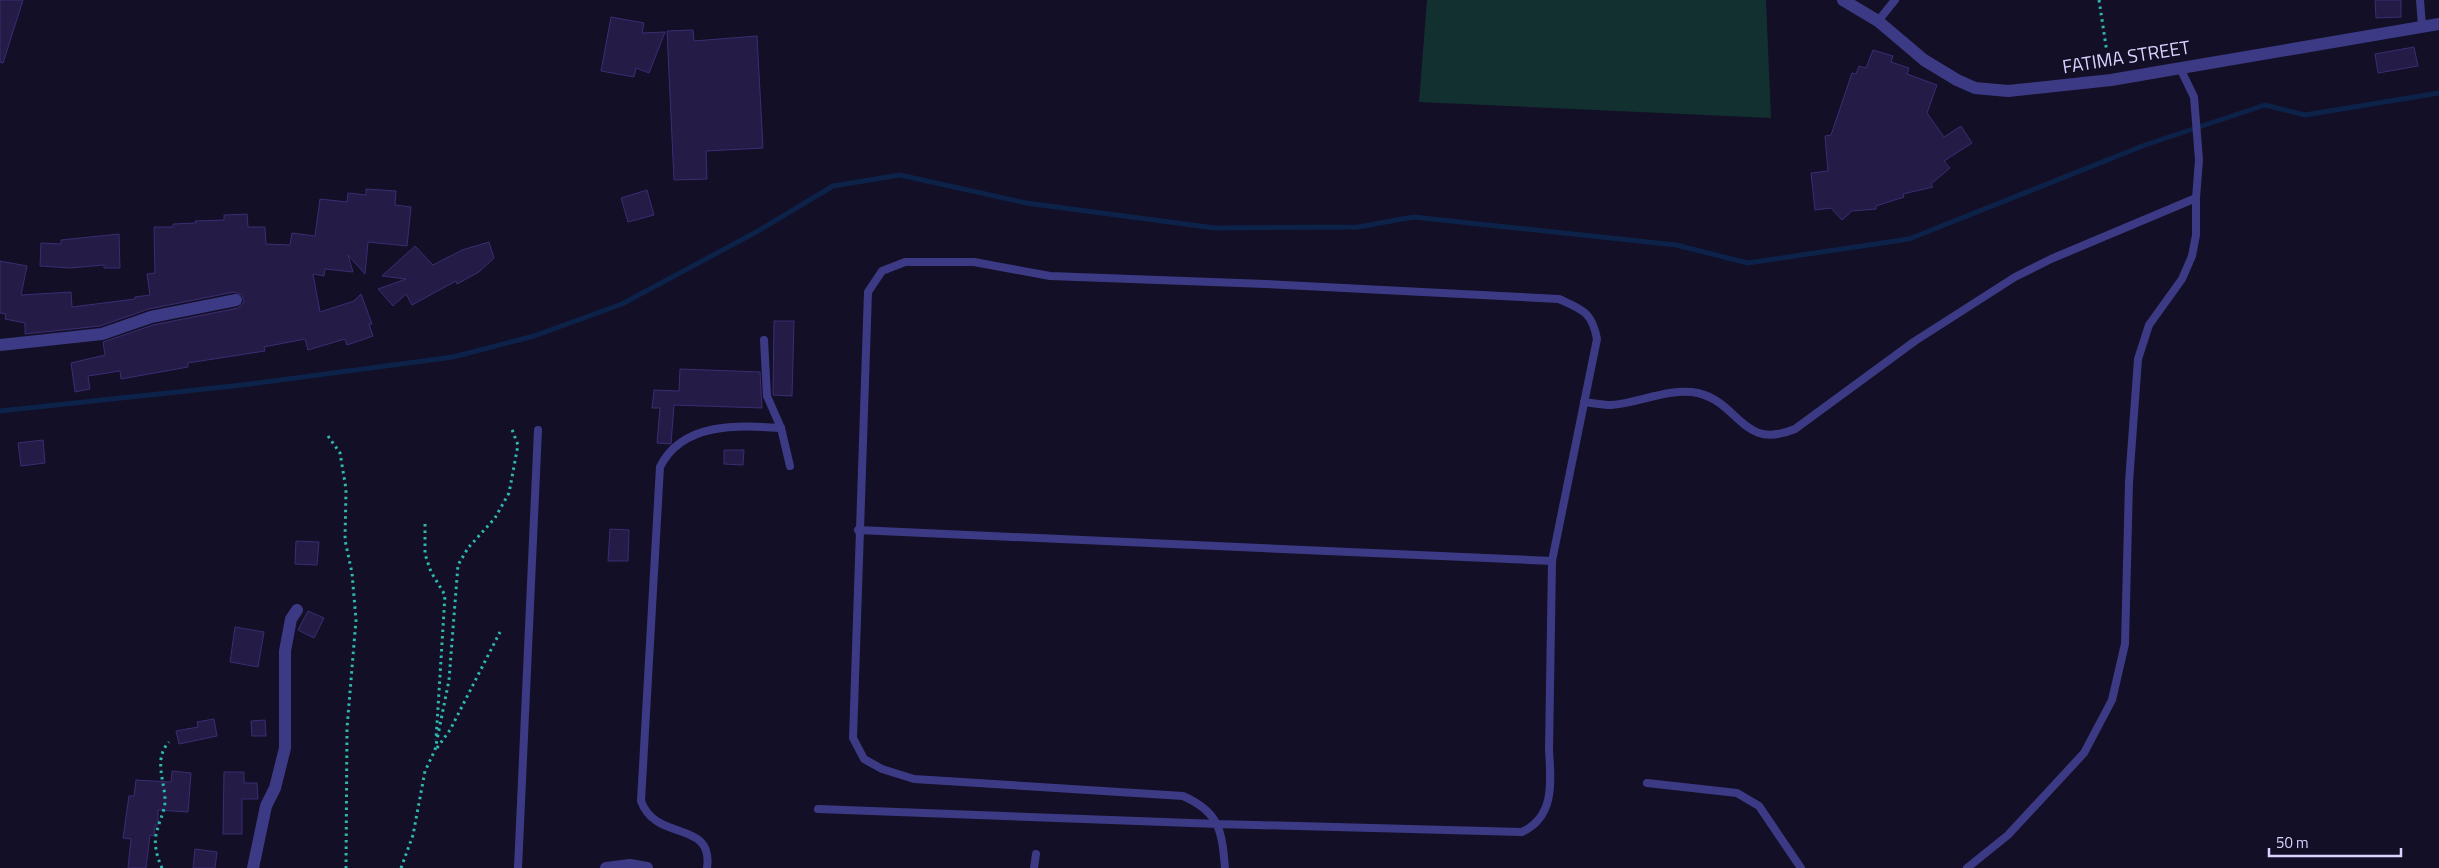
<svg xmlns="http://www.w3.org/2000/svg" width="2439" height="868" font-family="'Titillium Web',sans-serif">
<rect width="100%" height="100%" fill="#130f26"/>
<!-- green -->
<path fill="#12302f" d="M 1427,0 L 1766,0 L 1771,118 L 1419,102 Z"/>
<g fill="none" stroke-linecap="round" stroke-linejoin="round">
<!-- stream -->
<path stroke="#0c2248" stroke-width="5" d="M 0,411 L 242,385 L 453,357 L 534,336 L 622,304 L 758,231 L 833,186 L 900,175 L 1026,203 L 1215,228 L 1358,227 L 1413,217 L 1676,245 L 1748,263 L 1909,239 L 2145,145 L 2265,105 L 2305,115 L 2439,93"/>
</g>
<!-- building -->
<g fill="#241b47" stroke="#3b2d73">
<path d="M 0,0 L 23,0 L 3,63 L 0,62 Z"/>
<path d="M 2375,0 L 2401,0 L 2401,17 L 2376,18 Z"/>
<path d="M 611,17 L 644,23 L 642,33 L 665,32 L 649,73 L 636,68 L 634,77 L 601,71 Z"/>
<path d="M 693,30 L 694,41 L 757,36 L 763,148 L 706,151 L 707,179 L 674,180 L 667,31 Z"/>
<path d="M 2414,47 L 2418,66 L 2378,73 L 2375,54 Z"/>
<path d="M 1873,50 L 1893,56 L 1891,62 L 1909,68 L 1907,74 L 1937,85 L 1927,113 L 1944,137 L 1961,126 L 1972,143 L 1944,161 L 1950,168 L 1931,184 L 1933,187 L 1903,194 L 1904,197 L 1876,206 L 1876,209 L 1852,211 L 1842,220 L 1831,208 L 1815,210 L 1811,173 L 1828,171 L 1825,136 L 1831,135 L 1852,73 L 1856,74 L 1859,66 L 1866,68 Z"/>
<path d="M 366,189 L 396,191 L 395,205 L 411,207 L 407,246 L 368,242 L 365,274 L 348,255 L 353,272 L 325,269 L 324,276 L 313,274 L 320,312 L 354,301 L 361,294 L 372,324 L 369,324 L 373,336 L 347,345 L 345,339 L 308,350 L 305,339 L 264,347 L 265,351 L 188,363 L 188,367 L 121,379 L 120,371 L 88,376 L 90,389 L 75,392 L 71,363 L 105,355 L 103,342 L 153,325 L 238,308 L 244,302 L 242,295 L 234,292 L 149,309 L 100,326 L 25,334 L 25,323 L 5,319 L 6,314 L 0,313 L 0,261 L 27,266 L 21,295 L 71,292 L 72,307 L 135,299 L 135,297 L 150,295 L 147,274 L 155,273 L 154,227 L 173,227 L 173,224 L 196,223 L 195,221 L 224,220 L 224,215 L 247,214 L 248,227 L 265,227 L 266,244 L 290,245 L 292,233 L 315,236 L 320,199 L 347,202 L 348,193 L 366,195 Z"/>
<path d="M 647,190 L 654,215 L 628,222 L 621,198 Z"/>
<path d="M 119,234 L 120,268 L 104,268 L 104,265 L 70,268 L 40,266 L 41,243 L 61,244 L 61,240 Z"/>
<path d="M 489,242 L 494,258 L 479,272 L 457,284 L 456,281 L 412,305 L 406,294 L 393,306 L 378,289 L 406,279 L 382,276 L 415,246 L 433,265 L 462,250 Z"/>
<path d="M 774,321 L 794,321 L 792,396 L 773,395 Z"/>
<path d="M 680,369 L 760,372 L 762,408 L 674,405 L 671,444 L 657,443 L 660,408 L 652,408 L 654,390 L 679,391 Z"/>
<path d="M 43,440 L 45,463 L 21,466 L 18,443 Z"/>
<path d="M 724,450 L 744,450 L 743,465 L 724,464 Z"/>
<path d="M 610,529 L 629,530 L 628,561 L 608,561 Z"/>
<path d="M 296,541 L 319,542 L 317,565 L 295,564 Z"/>
<path d="M 308,611 L 324,618 L 314,638 L 298,630 Z"/>
<path d="M 235,627 L 264,632 L 258,667 L 230,662 Z"/>
<path d="M 214,719 L 217,736 L 179,744 L 176,731 L 198,727 L 197,722 Z"/>
<path d="M 265,720 L 266,736 L 252,736 L 251,721 Z"/>
<path d="M 172,771 L 191,773 L 188,812 L 158,810 L 158,825 L 155,825 L 154,836 L 150,835 L 146,868 L 128,868 L 131,839 L 123,838 L 129,796 L 134,796 L 136,780 L 171,782 Z"/>
<path d="M 224,772 L 244,772 L 244,783 L 257,783 L 258,799 L 242,799 L 242,834 L 223,834 Z"/>
<path d="M 195,849 L 217,852 L 215,868 L 193,868 Z"/>
</g>
<g fill="none" stroke-linecap="round" stroke-linejoin="round">
<!-- path -->
<g stroke="#2fb8b0" stroke-width="3" stroke-dasharray="2.5 4" stroke-linecap="butt">
<path d="M 2099,0 L 2109,66"/>
<path d="M 328,436 L 340,453 L 346,489 L 345,540 L 352,573 L 356,620 L 347,728 L 346,868"/>
<path d="M 425,524 L 425,554 L 431,572 L 445,595 L 436,740"/>
<path d="M 437,748 L 450,730 L 500,632"/>
<path d="M 162,868 C 157,857 153,843 157,831 C 159,821 165,811 165,801 C 165,781 153,759 169,742"/>
<path d="M 401,868 L 413,835 L 425,771 L 435,750 L 449,680 L 458,565 L 468,548 L 495,518 L 509,493 L 518,445 L 511,427"/>
</g>
<!-- service -->
<g stroke="#3d3a85" stroke-width="8">
<path d="M 2420,0 L 2422,26"/>
<path d="M 1878,21 L 1895,0"/>
<path d="M 764,340 L 767,396 L 781,428 L 790,466"/>
<path d="M 1584,402 C 1593,403 1602,405 1611,405 C 1639,403 1670,387 1698,393 C 1740,403 1742,451 1795,429 L 1915,341 L 2015,277 L 2051,259 L 2196,198"/>
<path d="M 858,530 L 1552,561"/>
<path d="M 1647,783 L 1737,793 L 1759,806 L 1801,868"/>
<path d="M 818,809 L 1218,824 L 1522,832 C 1555,817 1551,782 1549,750 L 1552,561 L 1597,339 C 1592,312 1583,310 1559,299 L 1266,284 L 1050,276 L 974,262 L 905,262 L 882,271 L 868,292 L 853,738 L 864,759 L 882,769 L 914,779 L 1183,796 C 1220,812 1222,832 1225,868"/>
<path d="M 518,868 L 538,430"/>
<path d="M 707,868 C 714,819 656,843 641,801 L 660,467 C 682,422 738,425 781,428"/>
<path d="M 1034,868 L 1036,854"/>
<path d="M 1967,868 L 2008,835 L 2084,753 L 2112,700 L 2125,644 L 2129,482 L 2138,359 L 2149,325 L 2182,279 L 2192,256 L 2196,235 L 2196,198 L 2199,160 L 2194,97 L 2180,68"/>
</g>
<!-- minor -->
<g stroke="#3d3a85" stroke-width="12">
<path d="M 0,345 L 102,334 L 151,317 L 236,300"/>
<path d="M 253,868 L 266,806 L 275,788 L 285,748 L 285,651 L 291,619 L 297,610"/>
<path d="M 606,868 L 630,865 L 647,868"/>
</g>
<!-- tertiary -->
<path stroke="#3d3a85" stroke-width="12" d="M 1843,0 L 1878,21 L 1924,60 L 1957,80 L 1975,88 L 2008,91 L 2111,80 L 2439,24"/>
</g>
<g text-anchor="middle" dominant-baseline="central" stroke-width="4.5" stroke-linejoin="round" paint-order="stroke">
<!-- street labels -->
<g font-size="19" fill="#d9d4ff" stroke="#130f26">
<text transform="translate(2126 56) rotate(-9)">FATIMA STREET</text>
</g>
</g>
<!-- scale -->
<path d="M2269 848v8h132v-8" fill="none" stroke="#d9d4ff" stroke-width="2.5"/>
<text x="2276" y="848" font-size="15" fill="#d9d4ff" stroke="#130f26" stroke-width="4" paint-order="stroke">50 m</text>
</svg>
